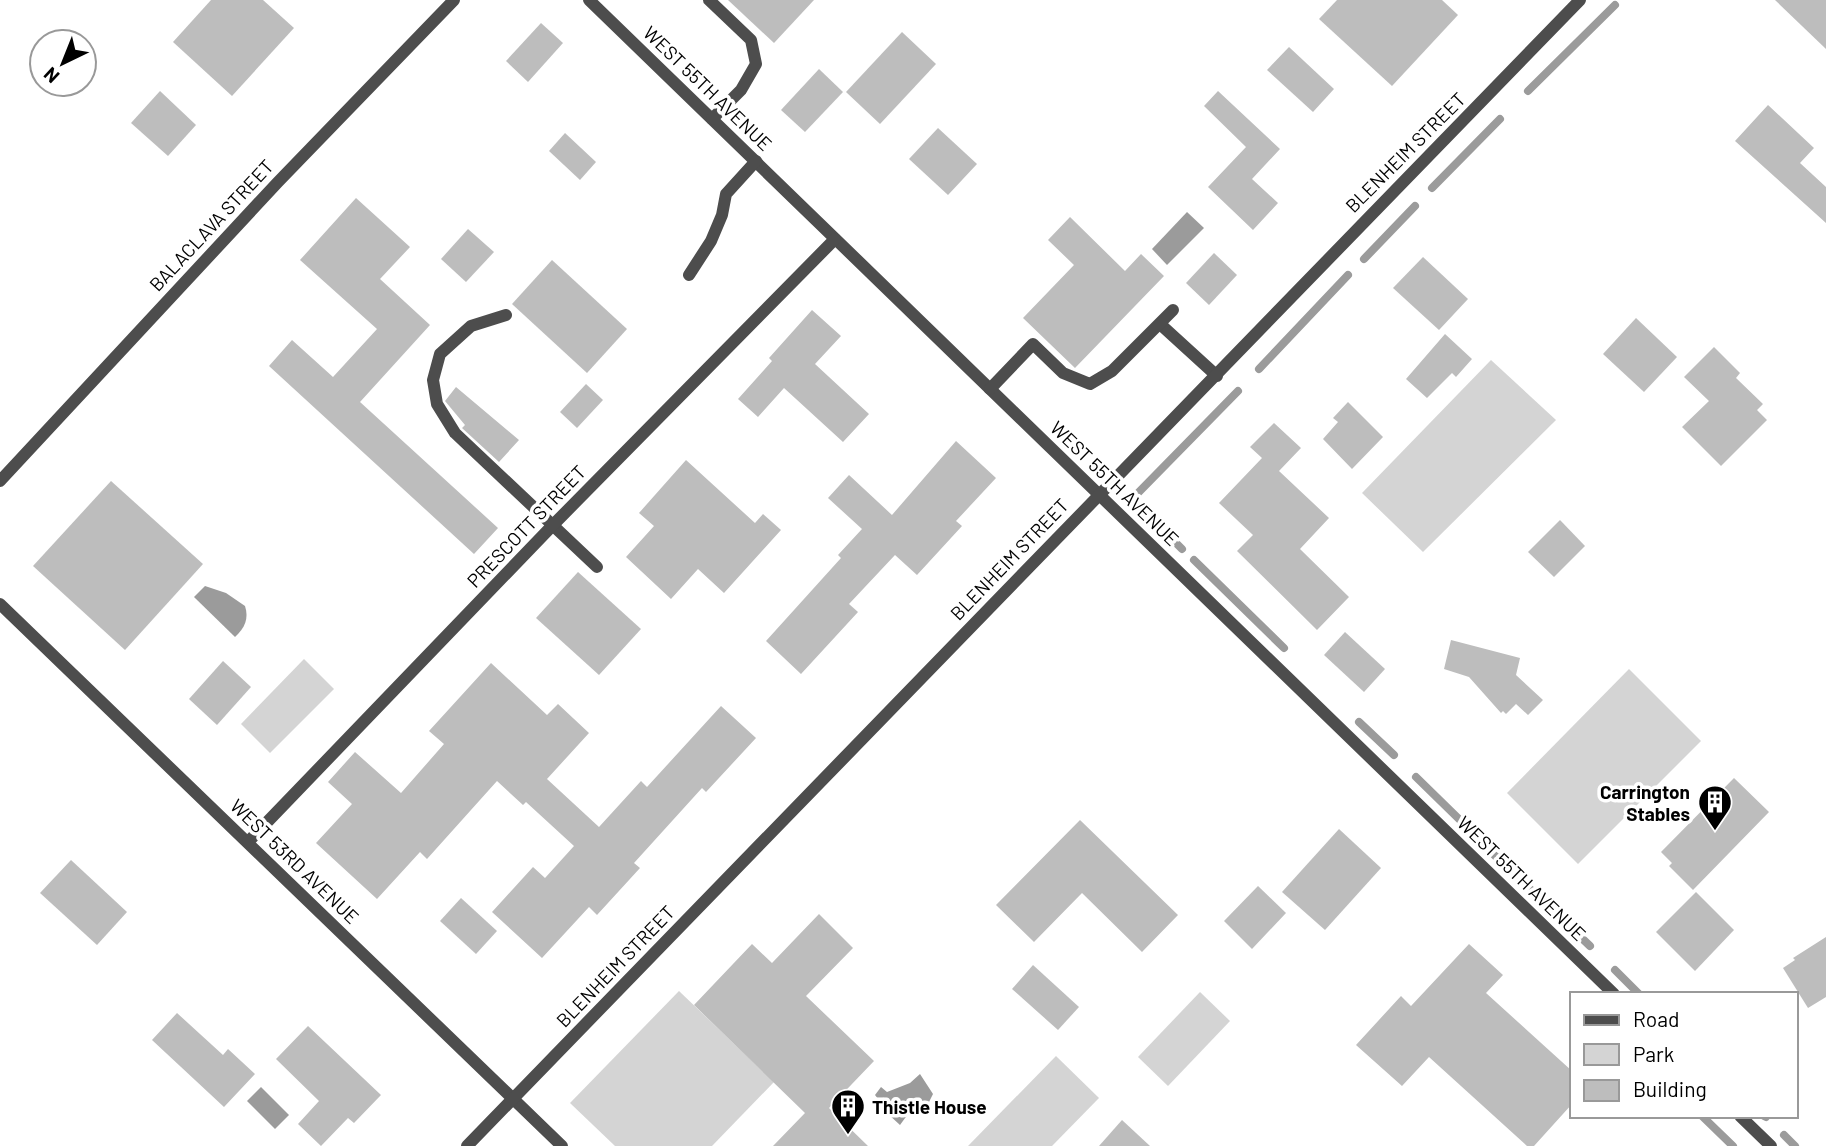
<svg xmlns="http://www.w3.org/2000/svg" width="1826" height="1146" font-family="Barlow,sans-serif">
<rect width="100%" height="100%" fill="#fff"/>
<!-- green -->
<g fill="#d4d4d4">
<path d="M 1491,360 L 1556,420 L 1423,552 L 1362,493 Z"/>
<path d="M 304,659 L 334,689 L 270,753 L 241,724 Z"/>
<path d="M 1629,669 L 1701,741 L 1578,864 L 1507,793 Z"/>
<path d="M 679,991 L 774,1082 L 712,1146 L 615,1146 L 570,1103 Z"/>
<path d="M 1200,992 L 1230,1021 L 1168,1086 L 1138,1057 Z"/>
<path d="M 1056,1056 L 1099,1098 L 1052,1146 L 968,1146 Z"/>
</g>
<!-- water -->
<g fill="#9b9b9b">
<path d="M 1187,212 L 1204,228 L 1167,265 L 1152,249 Z"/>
<path d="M 205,586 L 226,593 L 245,606 C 249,618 245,628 235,637 L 194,597 Z"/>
<path d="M 920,1074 L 933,1094 L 929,1102 L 920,1108 L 918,1099 L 909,1100 L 905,1110 L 908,1114 L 900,1125 L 888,1114 L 889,1103 L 882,1104 L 875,1095 L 881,1087 L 887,1092 L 910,1083 Z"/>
<path d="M 261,1087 L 289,1115 L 275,1129 L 247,1101 Z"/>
</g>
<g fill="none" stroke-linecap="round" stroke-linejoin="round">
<!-- stream -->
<g stroke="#9b9b9b" stroke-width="8">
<path d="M 1528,91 L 1615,5"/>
<path d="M 1432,188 L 1500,119"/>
<path d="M 1364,259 L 1415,206"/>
<path d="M 1259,369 L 1348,275"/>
<path d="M 1182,549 L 1143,510 L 1135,496 L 1238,391"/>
<path d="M 1194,560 L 1284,648"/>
<path d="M 1359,722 L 1394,755"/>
<path d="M 1416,777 L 1462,822"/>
<path d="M 1487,848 L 1590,946"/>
<path d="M 1615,970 L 1639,994"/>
<path d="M 1702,1116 L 1733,1146"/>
<path d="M 1764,1116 L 1766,1117"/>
<path d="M 1784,1135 L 1795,1146"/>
</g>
</g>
<!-- building -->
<g fill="#bdbdbd">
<path d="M 211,0 L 263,0 L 294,28 L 232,96 L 173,42 Z"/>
<path d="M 728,0 L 814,0 L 774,43 Z"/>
<path d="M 1337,0 L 1442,0 L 1458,15 L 1392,86 L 1319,19 Z"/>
<path d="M 1775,0 L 1826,0 L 1826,49 Z"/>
<path d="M 541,23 L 563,43 L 528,82 L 506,61 Z"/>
<path d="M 902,32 L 936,64 L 880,124 L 846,92 Z"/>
<path d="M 1289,47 L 1334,89 L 1313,112 L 1267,70 Z"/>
<path d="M 819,69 L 843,92 L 805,132 L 781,110 Z"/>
<path d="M 160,91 L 196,125 L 168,156 L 131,123 Z"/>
<path d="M 1218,91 L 1280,149 L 1252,179 L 1278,203 L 1253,230 L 1208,187 L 1246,147 L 1204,106 Z"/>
<path d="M 1768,105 L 1814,148 L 1800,163 L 1826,187 L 1826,223 L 1735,141 Z"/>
<path d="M 938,128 L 977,164 L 948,195 L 909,159 Z"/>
<path d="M 565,133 L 596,162 L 580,180 L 549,151 Z"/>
<path d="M 356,198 L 410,247 L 380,279 L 430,325 L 360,402 L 498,528 L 474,554 L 269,366 L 292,340 L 333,377 L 377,329 L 300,260 Z"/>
<path d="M 1070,217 L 1125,271 L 1141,254 L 1164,276 L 1075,368 L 1023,318 L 1074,265 L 1048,240 Z"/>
<path d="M 468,229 L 494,252 L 466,282 L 441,259 Z"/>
<path d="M 1214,253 L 1237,275 L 1209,305 L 1186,283 Z"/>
<path d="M 1423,257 L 1468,299 L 1439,330 L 1393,288 Z"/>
<path d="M 552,260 L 627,329 L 587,373 L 512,304 Z"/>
<path d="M 812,310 L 841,336 L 815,364 L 869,414 L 843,442 L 784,388 L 758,417 L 738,399 L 772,361 L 769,358 Z"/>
<path d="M 1636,318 L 1677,357 L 1644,392 L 1603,354 Z"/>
<path d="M 1445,334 L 1472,359 L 1456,377 L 1452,373 L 1427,398 L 1406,379 Z"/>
<path d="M 1714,347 L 1740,373 L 1736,378 L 1763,404 L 1757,410 L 1767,420 L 1721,466 L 1682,427 L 1709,401 L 1684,377 Z"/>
<path d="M 586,384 L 603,400 L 577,428 L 560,412 Z"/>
<path d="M 456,387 L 519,440 L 499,462 L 462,428 L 465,425 L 445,401 Z"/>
<path d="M 1348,402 L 1383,437 L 1352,469 L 1323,439 L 1338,422 L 1333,418 Z"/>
<path d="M 1274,423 L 1301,448 L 1279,471 L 1329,518 L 1300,549 L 1349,597 L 1317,630 L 1237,551 L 1253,535 L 1219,503 L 1262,458 L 1250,447 Z"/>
<path d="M 956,441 L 996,478 L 956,521 L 962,526 L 917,575 L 895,555 L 849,604 L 858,612 L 801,674 L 766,641 L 841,558 L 838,555 L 862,529 L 828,498 L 849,475 L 892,515 Z"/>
<path d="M 686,460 L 755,523 L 763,514 L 781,530 L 724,593 L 698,569 L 671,599 L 626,557 L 654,526 L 639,513 Z"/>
<path d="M 111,481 L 203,564 L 125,650 L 33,566 Z"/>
<path d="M 1560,520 L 1585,546 L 1554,577 L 1528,552 Z"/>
<path d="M 578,572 L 641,629 L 599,675 L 536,618 Z"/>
<path d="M 1345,632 L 1385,669 L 1364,692 L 1324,655 Z"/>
<path d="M 1451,640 L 1520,658 L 1516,675 L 1543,700 L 1528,715 L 1516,704 L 1506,714 L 1503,711 L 1501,713 L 1469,677 L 1444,669 Z"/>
<path d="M 223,661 L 251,687 L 217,725 L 189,699 Z"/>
<path d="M 491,663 L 547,715 L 558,704 L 589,733 L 547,779 L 599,827 L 641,781 L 647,787 L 721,706 L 756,738 L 706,792 L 702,788 L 634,863 L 640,868 L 597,915 L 589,907 L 542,958 L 492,912 L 533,867 L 545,878 L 574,846 L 526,802 L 523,805 L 497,781 L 427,859 L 420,852 L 377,899 L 316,843 L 352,804 L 328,782 L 355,752 L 401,793 L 444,744 L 429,731 Z"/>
<path d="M 1734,778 L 1769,812 L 1693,890 L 1669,866 L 1672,863 L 1661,852 Z"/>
<path d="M 1080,820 L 1178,915 L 1142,952 L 1082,893 L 1034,942 L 996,905 Z"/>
<path d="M 1339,829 L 1381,868 L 1325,930 L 1282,892 Z"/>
<path d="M 71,860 L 127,912 L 97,945 L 40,893 Z"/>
<path d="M 1258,886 L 1286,913 L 1252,949 L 1224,921 Z"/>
<path d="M 1696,892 L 1734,930 L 1695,971 L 1656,932 Z"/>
<path d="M 461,898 L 497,931 L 476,954 L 440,921 Z"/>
<path d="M 819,914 L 853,948 L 806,996 L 874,1061 L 829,1108 L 868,1146 L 773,1146 L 805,1113 L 694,1005 L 752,944 L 772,963 Z"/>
<path d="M 1826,937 L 1826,997 L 1808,1008 L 1783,968 L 1795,960 L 1793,958 Z"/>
<path d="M 1469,944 L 1503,975 L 1486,993 L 1572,1071 L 1572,1104 L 1534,1146 L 1527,1146 L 1429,1057 L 1402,1086 L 1356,1045 L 1401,996 L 1411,1006 Z"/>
<path d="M 1033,965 L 1079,1007 L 1058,1030 L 1012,989 Z"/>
<path d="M 177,1013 L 223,1055 L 228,1049 L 255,1074 L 224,1107 L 152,1040 Z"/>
<path d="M 308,1026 L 381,1095 L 354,1123 L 348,1118 L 321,1146 L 298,1124 L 319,1101 L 276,1059 Z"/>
<path d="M 1122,1120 L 1150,1146 L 1099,1146 Z"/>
</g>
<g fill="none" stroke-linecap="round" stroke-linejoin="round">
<!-- minor -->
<g stroke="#4d4d4d" stroke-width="12">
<path d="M 589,0 L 1614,994"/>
<path d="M 709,0 L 751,40 L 756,64 L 741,90 L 712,119"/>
<path d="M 689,275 L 711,241 L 722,215 L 726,194 L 756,161"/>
<path d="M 506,315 L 471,326 L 440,354 L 433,380 L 437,404 L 455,433 L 597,567"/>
<path d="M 1160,324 L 1217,376"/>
<path d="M 990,389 L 1033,344 L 1063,373 L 1090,384 L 1112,371 L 1173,310"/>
<path d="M 0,481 L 278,182 L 454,0"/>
<path d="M 0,604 L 562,1146"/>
<path d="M 248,842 L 552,526 L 835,239"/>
<path d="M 1740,1116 L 1771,1146"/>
<path d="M 467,1146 L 1580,0"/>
</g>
</g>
<!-- icons -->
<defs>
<g id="building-pin" transform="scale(1.75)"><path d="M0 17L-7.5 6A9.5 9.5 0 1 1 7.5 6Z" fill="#000" stroke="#fff"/><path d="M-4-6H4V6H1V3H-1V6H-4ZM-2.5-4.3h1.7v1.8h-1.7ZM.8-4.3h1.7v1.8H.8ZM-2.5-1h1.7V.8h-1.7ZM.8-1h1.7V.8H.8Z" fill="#fff"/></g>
</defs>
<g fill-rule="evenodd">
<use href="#building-pin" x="1715" y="802"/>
<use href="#building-pin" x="848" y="1106"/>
</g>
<g text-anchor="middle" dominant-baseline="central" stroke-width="7" stroke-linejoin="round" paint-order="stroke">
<!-- street labels -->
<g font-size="19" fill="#000" stroke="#fff">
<text transform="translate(708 88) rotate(44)">WEST 55TH AVENUE</text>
<text transform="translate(1405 152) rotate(-45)">BLENHEIM STREET</text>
<text transform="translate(211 225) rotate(-47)">BALACLAVA STREET</text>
<text transform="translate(1115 483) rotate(44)">WEST 55TH AVENUE</text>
<text transform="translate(526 526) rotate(-46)">PRESCOTT STREET</text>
<text transform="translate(1009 559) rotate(-46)">BLENHEIM STREET</text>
<text transform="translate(295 861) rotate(44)">WEST 53RD AVENUE</text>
<text transform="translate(1522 878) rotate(44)">WEST 55TH AVENUE</text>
<text transform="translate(615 966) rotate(-46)">BLENHEIM STREET</text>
</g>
<!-- poi labels -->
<g font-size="19" font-weight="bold" fill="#000" stroke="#fff" text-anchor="end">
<text x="1690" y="791">Carrington<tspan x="1690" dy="22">Stables</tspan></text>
<text x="872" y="1106" text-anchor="start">Thistle House</text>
</g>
</g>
<!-- legend -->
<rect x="1570" y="992" width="228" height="126" fill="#ffffff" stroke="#999999" stroke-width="2"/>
<rect x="1584" y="1015" width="35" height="10" fill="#4d4d4d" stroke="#999999" stroke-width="2"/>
<text x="1633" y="1027" font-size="21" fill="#000000">Road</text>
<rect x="1584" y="1044" width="35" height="21" fill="#d4d4d4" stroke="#999999" stroke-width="2"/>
<text x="1633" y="1062" font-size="21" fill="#000000">Park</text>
<rect x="1584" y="1080" width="35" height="21" fill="#bdbdbd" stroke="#999999" stroke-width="2"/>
<text x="1633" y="1097" font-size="21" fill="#000000">Building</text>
<!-- north arrow -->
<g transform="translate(63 63) rotate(223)"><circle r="33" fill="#ffffff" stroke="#999999" stroke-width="2"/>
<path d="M0-5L12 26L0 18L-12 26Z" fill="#000000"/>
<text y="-10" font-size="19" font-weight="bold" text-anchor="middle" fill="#000000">N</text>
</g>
</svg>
